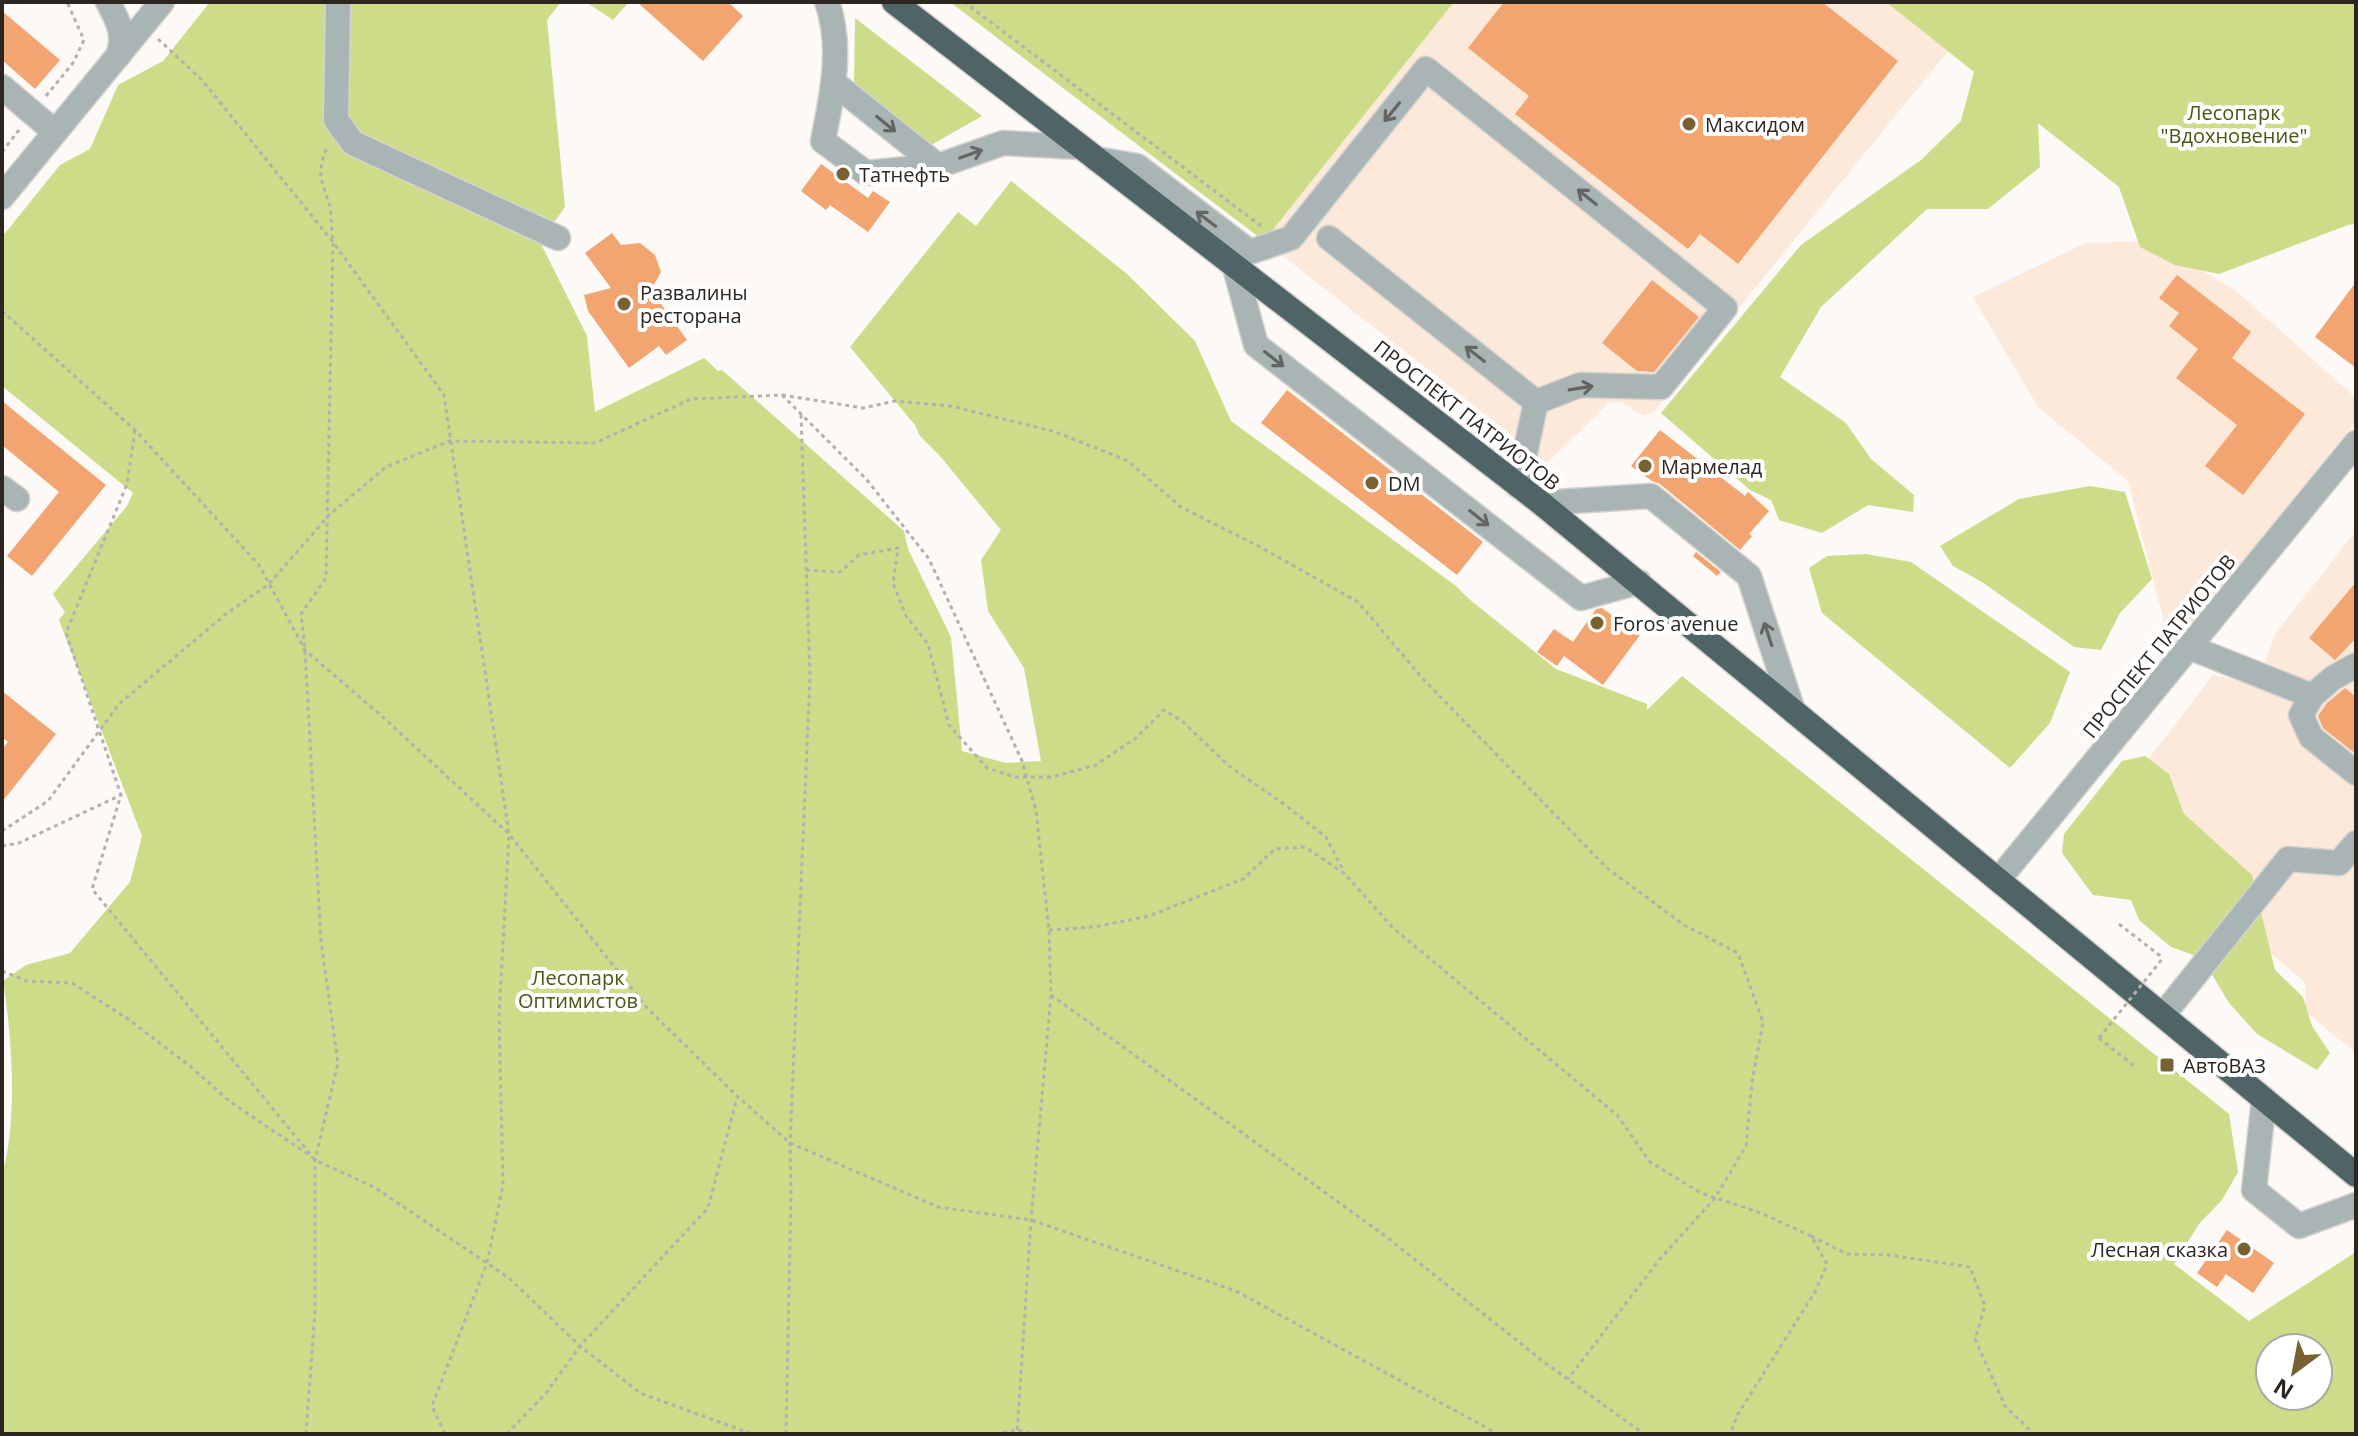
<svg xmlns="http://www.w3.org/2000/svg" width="2358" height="1436" font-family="'Open Sans',sans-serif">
<rect width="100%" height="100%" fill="#fcf9f6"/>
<!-- built -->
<g fill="#fce9da">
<path d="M 1454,2 L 1886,2 L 1948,51 L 1654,412 L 1643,416 L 1621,402 L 1610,402 L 1547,463 L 1264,241 Z"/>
<path d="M 2151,241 L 2235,290 L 2356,398 L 2356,421 L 2175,644 L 2156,636 L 2164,622 L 2128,481 L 2038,407 L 1973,297 L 2086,243 Z"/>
<path d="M 2356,531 L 2356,1053 L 2306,1012 L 2305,982 L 2230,919 L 2131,782 L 2213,675 L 2258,685 L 2275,634 Z"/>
</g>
<!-- green -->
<g fill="#cddc88" fill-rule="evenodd">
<path d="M 210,2 L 561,2 L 547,20 L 565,207 L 540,242 L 587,336 L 595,412 L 704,358 L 718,371 L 722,370 L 904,531 L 908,549 L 951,637 L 962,751 L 1006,763 L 1041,761 L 1024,668 L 988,611 L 981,560 L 1001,530 L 940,456 L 920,436 L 915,425 L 850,347 L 958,212 L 976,226 L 1011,181 L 1127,274 L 1195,341 L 1231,421 L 1456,586 L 1469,599 L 1556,669 L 1647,704 L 1647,710 L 1682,676 L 2229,1114 L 2238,1172 L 2222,1200 L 2199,1224 L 2174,1264 L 2249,1321 L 2356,1252 L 2356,1434 L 2,1434 L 2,1175 C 18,1122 12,1036 3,981 L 26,965 L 70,953 L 130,882 L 142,836 L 59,620 L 65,612 L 53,594 L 127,506 L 133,493 L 2,386 L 2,237 L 60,165 L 90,149 L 118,85 L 163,61 ZM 2270,1348 L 2318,1348 L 2318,1396 L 2270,1396 Z"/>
<path d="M 586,2 L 629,2 L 613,20 Z"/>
<path d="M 950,2 L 1454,2 L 1264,241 Z"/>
<path d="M 1886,2 L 2356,2 L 2356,224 L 2348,225 L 2219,274 L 2175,265 L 2140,247 L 2119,187 L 2038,123 L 2040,167 L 1988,209 L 1927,209 L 1821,307 L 1780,377 L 1846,423 L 1871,459 L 1914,495 L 1913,512 L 1868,505 L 1822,533 L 1779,520 L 1771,500 L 1750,490 L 1661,413 L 1801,245 L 1921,160 L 1961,121 L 1974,72 Z"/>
<path d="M 855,18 L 982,116 L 931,145 L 854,84 Z"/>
<path d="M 2090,486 L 2125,492 L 2152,579 L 2120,613 L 2101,650 L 2074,647 L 1982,582 L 1953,566 L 1940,546 L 2019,499 Z"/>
<path d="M 1866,554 L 1911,562 L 2070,672 L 2050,723 L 2010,768 L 1822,613 L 1809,568 L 1827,556 Z"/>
<path d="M 2145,756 L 2169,774 L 2184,814 L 2252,875 L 2275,970 L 2303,997 L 2312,1026 L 2330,1053 L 2317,1070 L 2257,1034 L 2229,1003 L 2202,958 L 2171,947 L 2139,920 L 2131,900 L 2093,895 L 2062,853 L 2064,834 L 2122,761 Z"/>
</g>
<!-- building -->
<g fill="#f2a570">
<path d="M 637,2 L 728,2 L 743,16 L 703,61 Z"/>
<path d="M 1504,2 L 1822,2 L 1898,61 L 1738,264 L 1700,234 L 1688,249 L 1515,114 L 1529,96 L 1468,48 Z"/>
<path d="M 2,11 L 60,60 L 35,89 L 2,60 Z"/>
<path d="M 821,164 L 868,198 L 873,191 L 890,202 L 868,232 L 830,205 L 826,210 L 801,191 Z"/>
<path d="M 612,233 L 621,245 L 640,243 L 655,255 L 661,272 L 651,290 L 687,340 L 666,355 L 659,346 L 629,368 L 588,311 L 584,295 L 611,288 L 585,253 Z"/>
<path d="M 2177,275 L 2251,332 L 2232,358 L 2305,414 L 2243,495 L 2205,466 L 2237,425 L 2176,378 L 2198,349 L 2169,326 L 2179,313 L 2159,298 Z"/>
<path d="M 1652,280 L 1699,317 L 1654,372 L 1637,371 L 1602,343 Z"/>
<path d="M 2356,282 L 2356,368 L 2315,337 Z"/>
<path d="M 1287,390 L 1483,542 L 1457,575 L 1261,423 Z"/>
<path d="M 2,401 L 106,485 L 32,576 L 7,556 L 59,492 L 2,445 Z"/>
<path d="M 1660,430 L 1745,496 L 1748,492 L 1769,511 L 1749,534 L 1752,536 L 1740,550 L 1660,484 L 1652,481 L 1631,466 Z"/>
<path d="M 1696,552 L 1721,572 L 1717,576 L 1693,556 Z"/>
<path d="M 2356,582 L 2356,638 L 2335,660 L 2309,638 Z"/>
<path d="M 1602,608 L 1640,635 L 1603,685 L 1564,656 L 1557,666 L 1537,652 L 1554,629 L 1573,642 L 1596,609 Z"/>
<path d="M 2345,688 L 2356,697 L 2356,754 L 2323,728 L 2318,716 L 2327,703 Z"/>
<path d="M 2,691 L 56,734 L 2,802 L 2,749 L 8,742 L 2,737 Z"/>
<path d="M 2227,1230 L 2274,1263 L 2253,1293 L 2226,1274 L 2217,1287 L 2197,1273 Z"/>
</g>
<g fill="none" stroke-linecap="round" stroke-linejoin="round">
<!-- minor casing -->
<g stroke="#d7d3cf" stroke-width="27">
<g id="minor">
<path d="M 108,2 C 118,21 126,35 118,56"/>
<path d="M 338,2 L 336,120 L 353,143 L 558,238"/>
<path d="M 827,2 C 843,47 832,96 823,141 L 866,173 L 938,166 L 1003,143 L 1081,147"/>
<path d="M 834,83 L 938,166"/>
<path d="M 2,87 L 55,132"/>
<path d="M 1096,159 L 1137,166 L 1250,252 L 1291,238 L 1426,69 L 1725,308 L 1661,387 L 1580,385 L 1536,402 L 1518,486"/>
<path d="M 2,197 L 162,2"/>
<path d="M 1329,238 L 1536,402"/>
<path d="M 1234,264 L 1256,345 L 1581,598 L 1639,582"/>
<path d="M 2,488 L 17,499"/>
<path d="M 1541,503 L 1651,496 L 1749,576 L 1792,708"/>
<path d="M 2189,647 L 2312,696 L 2301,715 L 2311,737 L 2356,773"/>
<path d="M 2312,696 L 2333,678 L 2356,665"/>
<path d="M 1999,879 L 2356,443"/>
<path d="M 2163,1015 L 2288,859 L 2339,863 L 2356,843"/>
<path d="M 2264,1099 L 2254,1190 L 2299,1226 L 2356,1205"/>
</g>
</g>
<!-- highway casing -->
<g stroke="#d7d3cf" stroke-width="27">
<path id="highway" d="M 894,2 L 1541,503 L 2356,1175"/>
</g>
<!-- path -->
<g stroke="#b5b0ad" stroke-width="3" stroke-dasharray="4 4" stroke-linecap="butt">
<path d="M 964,2 L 1261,226"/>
<path d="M 158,39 L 202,80 L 333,242 L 444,395 L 509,834 L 499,1017 L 503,1185 L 487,1263 L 432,1406 L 445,1434"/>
<path d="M 46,96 L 73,63 L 84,40 L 67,2"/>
<path d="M 2,152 L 19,130"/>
<path d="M 2,311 L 135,430 L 259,565 L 305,650 L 385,719 L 509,834 L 648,1009 L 737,1096 L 790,1143 L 938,1207 L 1031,1220 L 1236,1291 L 1498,1434"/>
<path d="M 782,395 L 863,408 L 895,401 L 951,406 L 1056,432 L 1128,461 L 1181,507 L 1262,548 L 1358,602 L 1424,680 L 1607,868 L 1684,925 L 1738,953 L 1763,1022 L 1752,1082 L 1746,1146 L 1715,1198 L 1659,1260 L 1568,1379"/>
<path d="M 135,430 L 127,484 L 66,633 L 121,795 L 92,889 L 315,1160 L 374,1187 L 509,1278 L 580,1346 L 640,1393 L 752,1434"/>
<path d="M 806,570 L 840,572 L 859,555 L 898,548 L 893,583 L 906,616 L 928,644 L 949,725 L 987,768 L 1015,777 L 1052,777 L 1096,765 L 1136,738 L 1164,710 L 1182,721 L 1229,766 L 1281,802 L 1326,837 L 1343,870"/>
<path d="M 2,831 L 48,801 L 119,704 L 226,614 L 269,584 L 329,515 L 386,467 L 450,441 L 595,443 L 691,399 L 782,395 L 867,480 L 929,559 L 1022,761 L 1036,811 L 1049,930 L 1051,995 L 1031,1220 L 1017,1434"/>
<path d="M 2,846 L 19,843 L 121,795"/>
<path d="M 2119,924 L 2163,958"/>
<path d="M 1049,930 L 1094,927 L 1149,916 L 1243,879 L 1275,849 L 1305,847 L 1345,874 L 1392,927 L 1617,1115 L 1650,1162 L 1701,1193 L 1761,1213 L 1811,1236 L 1827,1264 L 1815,1292 L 1738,1414 L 1730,1434"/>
<path d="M 2,971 L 27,981 L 72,983 L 128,1019 L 190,1066 L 229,1101 L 312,1157"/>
<path d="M 1051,995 L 1384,1235 L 1544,1362 L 1644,1434"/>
<path d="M 2099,1038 L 2134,1066"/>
<path d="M 1811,1236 L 1847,1254 L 1889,1255 L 1970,1267 L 1985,1306 L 1975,1339 L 2005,1406 L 2034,1434"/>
<path d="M 306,1434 L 315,1312 L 315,1160 L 338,1063 L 321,941 L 305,650 L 301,614 L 326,578 L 333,242 C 331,230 332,214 329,203 C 320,175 317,176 327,146"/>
<path d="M 507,1434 L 546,1393 L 580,1346 L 708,1208 L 737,1098"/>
<path d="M 786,1434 L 791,1194 L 790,1143 L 810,676 L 801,415"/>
<path d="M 995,1434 L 1018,1430 L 1032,1434"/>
</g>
<!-- minor -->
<use href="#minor" stroke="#a9b4b5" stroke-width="24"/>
<!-- highway -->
<use href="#highway" stroke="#4f6467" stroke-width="24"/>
<!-- path-bridge -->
<path stroke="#b5b0ad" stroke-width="3" stroke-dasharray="4 4" stroke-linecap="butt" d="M 2099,1038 L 2163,958"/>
</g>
<!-- one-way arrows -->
<defs><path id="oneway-shaft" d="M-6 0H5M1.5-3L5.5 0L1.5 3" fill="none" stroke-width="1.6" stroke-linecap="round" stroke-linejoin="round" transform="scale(2)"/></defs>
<g stroke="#646563">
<use href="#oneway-shaft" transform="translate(1392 112) rotate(129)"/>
<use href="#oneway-shaft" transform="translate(886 124) rotate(39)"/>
<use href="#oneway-shaft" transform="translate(971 154) rotate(-20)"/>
<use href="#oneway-shaft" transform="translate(1587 197) rotate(-141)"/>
<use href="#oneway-shaft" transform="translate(1206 219) rotate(-143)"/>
<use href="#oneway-shaft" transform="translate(1475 354) rotate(-142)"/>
<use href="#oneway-shaft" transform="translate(1274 359) rotate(38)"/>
<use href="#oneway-shaft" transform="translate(1581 388) rotate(-9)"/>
<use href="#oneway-shaft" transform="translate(1479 518) rotate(38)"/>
<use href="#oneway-shaft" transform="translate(1768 634) rotate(-108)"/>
</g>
<!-- markers -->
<g fill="#786232" stroke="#fff" stroke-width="3">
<circle cx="1689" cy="124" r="8"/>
<circle cx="843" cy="174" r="8"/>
<circle cx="624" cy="304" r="8"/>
<circle cx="1645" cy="466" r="8"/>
<circle cx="1372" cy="483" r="8"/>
<circle cx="1597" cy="623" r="8"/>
<rect x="2159" y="1057" width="16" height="16" rx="4"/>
<circle cx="2244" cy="1249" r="8"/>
</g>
<g text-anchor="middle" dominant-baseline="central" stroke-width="8" stroke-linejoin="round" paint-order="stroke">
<!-- park labels -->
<g font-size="20" fill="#4d5615" stroke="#fff">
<text x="2234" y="112">Лесопарк<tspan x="2234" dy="23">"Вдохновение"</tspan></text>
<text x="578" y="977">Лесопарк<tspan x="578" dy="23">Оптимистов</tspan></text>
</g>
<!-- poi labels -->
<g font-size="20" fill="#2c2520" stroke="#fff" text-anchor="start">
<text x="1705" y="124">Максидом</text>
<text x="859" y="174">Татнефть</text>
<text x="640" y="292">Развалины<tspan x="640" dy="23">ресторана</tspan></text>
<text x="1661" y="466">Мармелад</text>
<text x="1388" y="483">DM</text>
<text x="1613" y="623">Foros avenue</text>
<text x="2183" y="1065">АвтоВАЗ</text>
<text x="2228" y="1249" text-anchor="end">Лесная сказка</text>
</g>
<!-- street labels -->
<g font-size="20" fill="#2c2520" stroke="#fff">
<text transform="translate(1467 415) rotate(38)">ПРОСПЕКТ ПАТРИОТОВ</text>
<text transform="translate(2159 646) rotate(-51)">ПРОСПЕКТ ПАТРИОТОВ</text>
</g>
</g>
<!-- border -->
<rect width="2358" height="1436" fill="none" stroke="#2c2520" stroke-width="8"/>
<!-- north arrow -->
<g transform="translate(2294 1372) rotate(212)"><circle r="38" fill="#ffffff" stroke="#aba8a6" stroke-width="2"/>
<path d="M0-6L14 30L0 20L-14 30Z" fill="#786232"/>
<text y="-12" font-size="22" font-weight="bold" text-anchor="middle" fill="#2c2520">N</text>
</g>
</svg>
